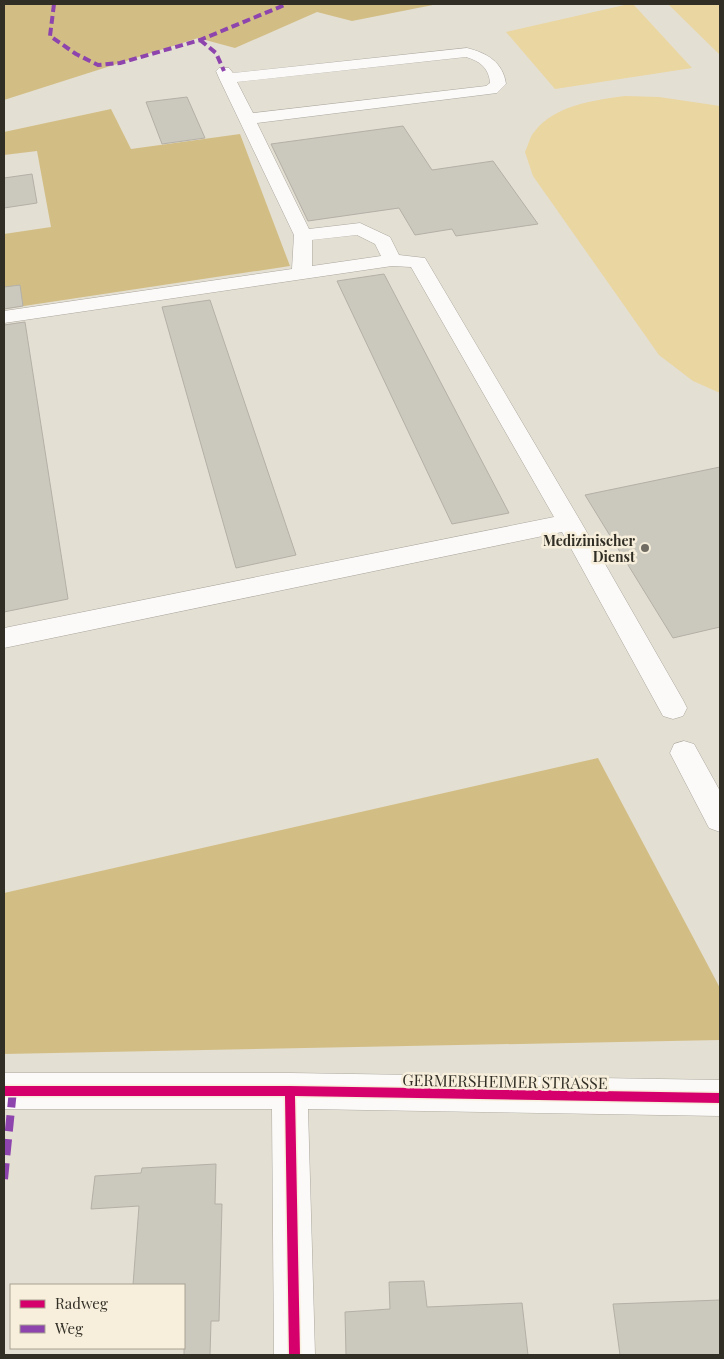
<svg xmlns="http://www.w3.org/2000/svg" width="724" height="1359" font-family="'Playfair Display',serif">
<rect width="100%" height="100%" fill="#e4dfd3"/>
<!-- green -->
<g fill="#ead6a0">
<path d="M 629,4 L 633,4 L 692,68 L 555,89 L 506,32 Z"/>
<path d="M 668,4 L 720,4 L 720,55 Z"/>
<path d="M 625,96 L 659,97 L 720,106 L 720,393 L 693,381 L 659,355 L 533,176 L 525,152 C 528,146 530,136 535,131 C 555,105 595,100 625,96 Z"/>
</g>
<!-- forest -->
<g fill="#d2be85">
<path d="M 4,4 L 438,4 L 352,21 L 317,12 L 235,48 L 198,38 L 4,100 Z"/>
<path d="M 111,109 L 131,149 L 240,134 L 290,266 L 4,309 L 4,234 L 51,227 L 37,151 L 4,155 L 4,132 Z"/>
<path d="M 598,758 L 720,988 L 720,1040 L 4,1054 L 4,893 Z"/>
</g>
<!-- building -->
<g fill="#cbc8be" stroke="#b4b0a7">
<path d="M 187,97 L 205,138 L 162,144 L 146,102 Z"/>
<path d="M 403,126 L 432,170 L 493,161 L 538,224 L 456,236 L 452,229 L 415,235 L 399,208 L 308,221 L 271,144 Z"/>
<path d="M 32,174 L 37,203 L 4,208 L 4,178 Z"/>
<path d="M 384,274 L 509,513 L 452,524 L 337,281 Z"/>
<path d="M 20,285 L 23,306 L 4,309 L 4,287 Z"/>
<path d="M 210,300 L 296,555 L 236,568 L 162,307 Z"/>
<path d="M 25,322 L 68,599 L 4,612 L 4,325 Z"/>
<path d="M 720,467 L 720,627 L 673,638 L 585,495 Z"/>
<path d="M 216,1164 L 215,1204 L 222,1204 L 219,1321 L 211,1321 L 210,1355 L 184,1355 L 184,1285 L 133,1285 L 139,1206 L 91,1209 L 95,1176 L 141,1173 L 142,1168 Z"/>
<path d="M 424,1281 L 427,1307 L 522,1303 L 528,1355 L 346,1355 L 345,1312 L 390,1309 L 389,1282 Z"/>
<path d="M 720,1300 L 720,1355 L 620,1355 L 613,1304 Z"/>
</g>
<g fill="none" stroke-linecap="round" stroke-linejoin="round">
<!-- minor casing -->
<g stroke="#aba79e" stroke-width="1">
<g id="minor">
<path d="M 467,48 C 487,53 503,62 506,84 L 497,93 L 257,123 L 309,229 L 360,223 L 390,237 L 399,255 L 425,258 L 581,522 L 683,700 L 687,708 L 683,716 L 673,719 L 663,716 L 562,532 L 4,648 L 4,628 L 554,517 L 411,267 L 392,266 L 4,323 L 4,311 L 292,269 L 294,235 L 219,78 L 216,71 L 219,68 L 229,68 L 233,73 ZM 466,57 C 480,61 489,68 490,83 L 486,86 L 253,113 L 237,82 ZM 357,235 L 375,244 L 381,256 L 312,266 L 312,240 Z"/>
<path d="M 684,741 L 694,744 L 720,791 L 720,832 L 709,828 L 670,753 L 674,744 Z"/>
<path d="M 4,1073 L 290,1073 L 720,1080 L 720,1116 L 308,1109 L 315,1355 L 274,1355 L 272,1109 L 4,1109 Z"/>
</g>
</g>
<!-- minor -->
<use href="#minor" fill="#fbfaf8" fill-rule="evenodd"/>
<!-- quiet-far1 -->
<g stroke="#8e44ad" stroke-width="4" stroke-dasharray="8 4" stroke-linecap="butt">
<path d="M 54,4 L 50,36 L 76,54 L 98,65 L 120,63 L 200,40 L 287,4"/>
<path d="M 200,40 L 216,53 L 224,71"/>
</g>
<!-- quiet -->
<path stroke="#8e44ad" stroke-width="8" stroke-dasharray="16 8" stroke-linecap="butt" d="M 4,1179 L 13,1090"/>
<!-- cycleway casing -->
<g stroke="#f7efdb" stroke-width="3">
<path id="cycleway" d="M 4,1086 L 290,1086 L 720,1093 L 720,1103 L 295,1096 L 300,1355 L 289,1355 L 285,1096 L 4,1096 Z"/>
</g>
<!-- cycleway -->
<use href="#cycleway" fill="#d6006c" fill-rule="evenodd"/>
</g>
<!-- markers -->
<circle fill="#706c63" stroke="#f7efdb" stroke-width="2" cx="645" cy="548" r="5"/>
<g text-anchor="middle" dominant-baseline="central" stroke-width="5" stroke-linejoin="round" paint-order="stroke">
<!-- poi labels -->
<g font-size="14" font-weight="bold" fill="#312e26" stroke="#f7efdb" text-anchor="end">
<text x="635" y="540">Medizinischer<tspan x="635" dy="16">Dienst</tspan></text>
</g>
<!-- near-street labels -->
<g font-size="16" fill="#312e26" stroke="#f7efdb">
<text transform="translate(505 1081) rotate(1)">GERMERSHEIMER STRASSE</text>
</g>
</g>
<!-- border -->
<rect width="724" height="1359" fill="none" stroke="#312e26" stroke-width="10"/>
<!-- legend -->
<rect x="10" y="1284" width="175" height="65" fill="#f7efdb" stroke="#a8a293"/>
<rect x="20" y="1300" width="25" height="8" fill="#d6006c" stroke="#a8a293"/>
<text x="55" y="1309" font-size="15" fill="#312e26">Radweg</text>
<rect x="20" y="1325" width="25" height="8" fill="#8e44ad" stroke="#a8a293"/>
<text x="55" y="1334" font-size="15" fill="#312e26">Weg</text>
</svg>
